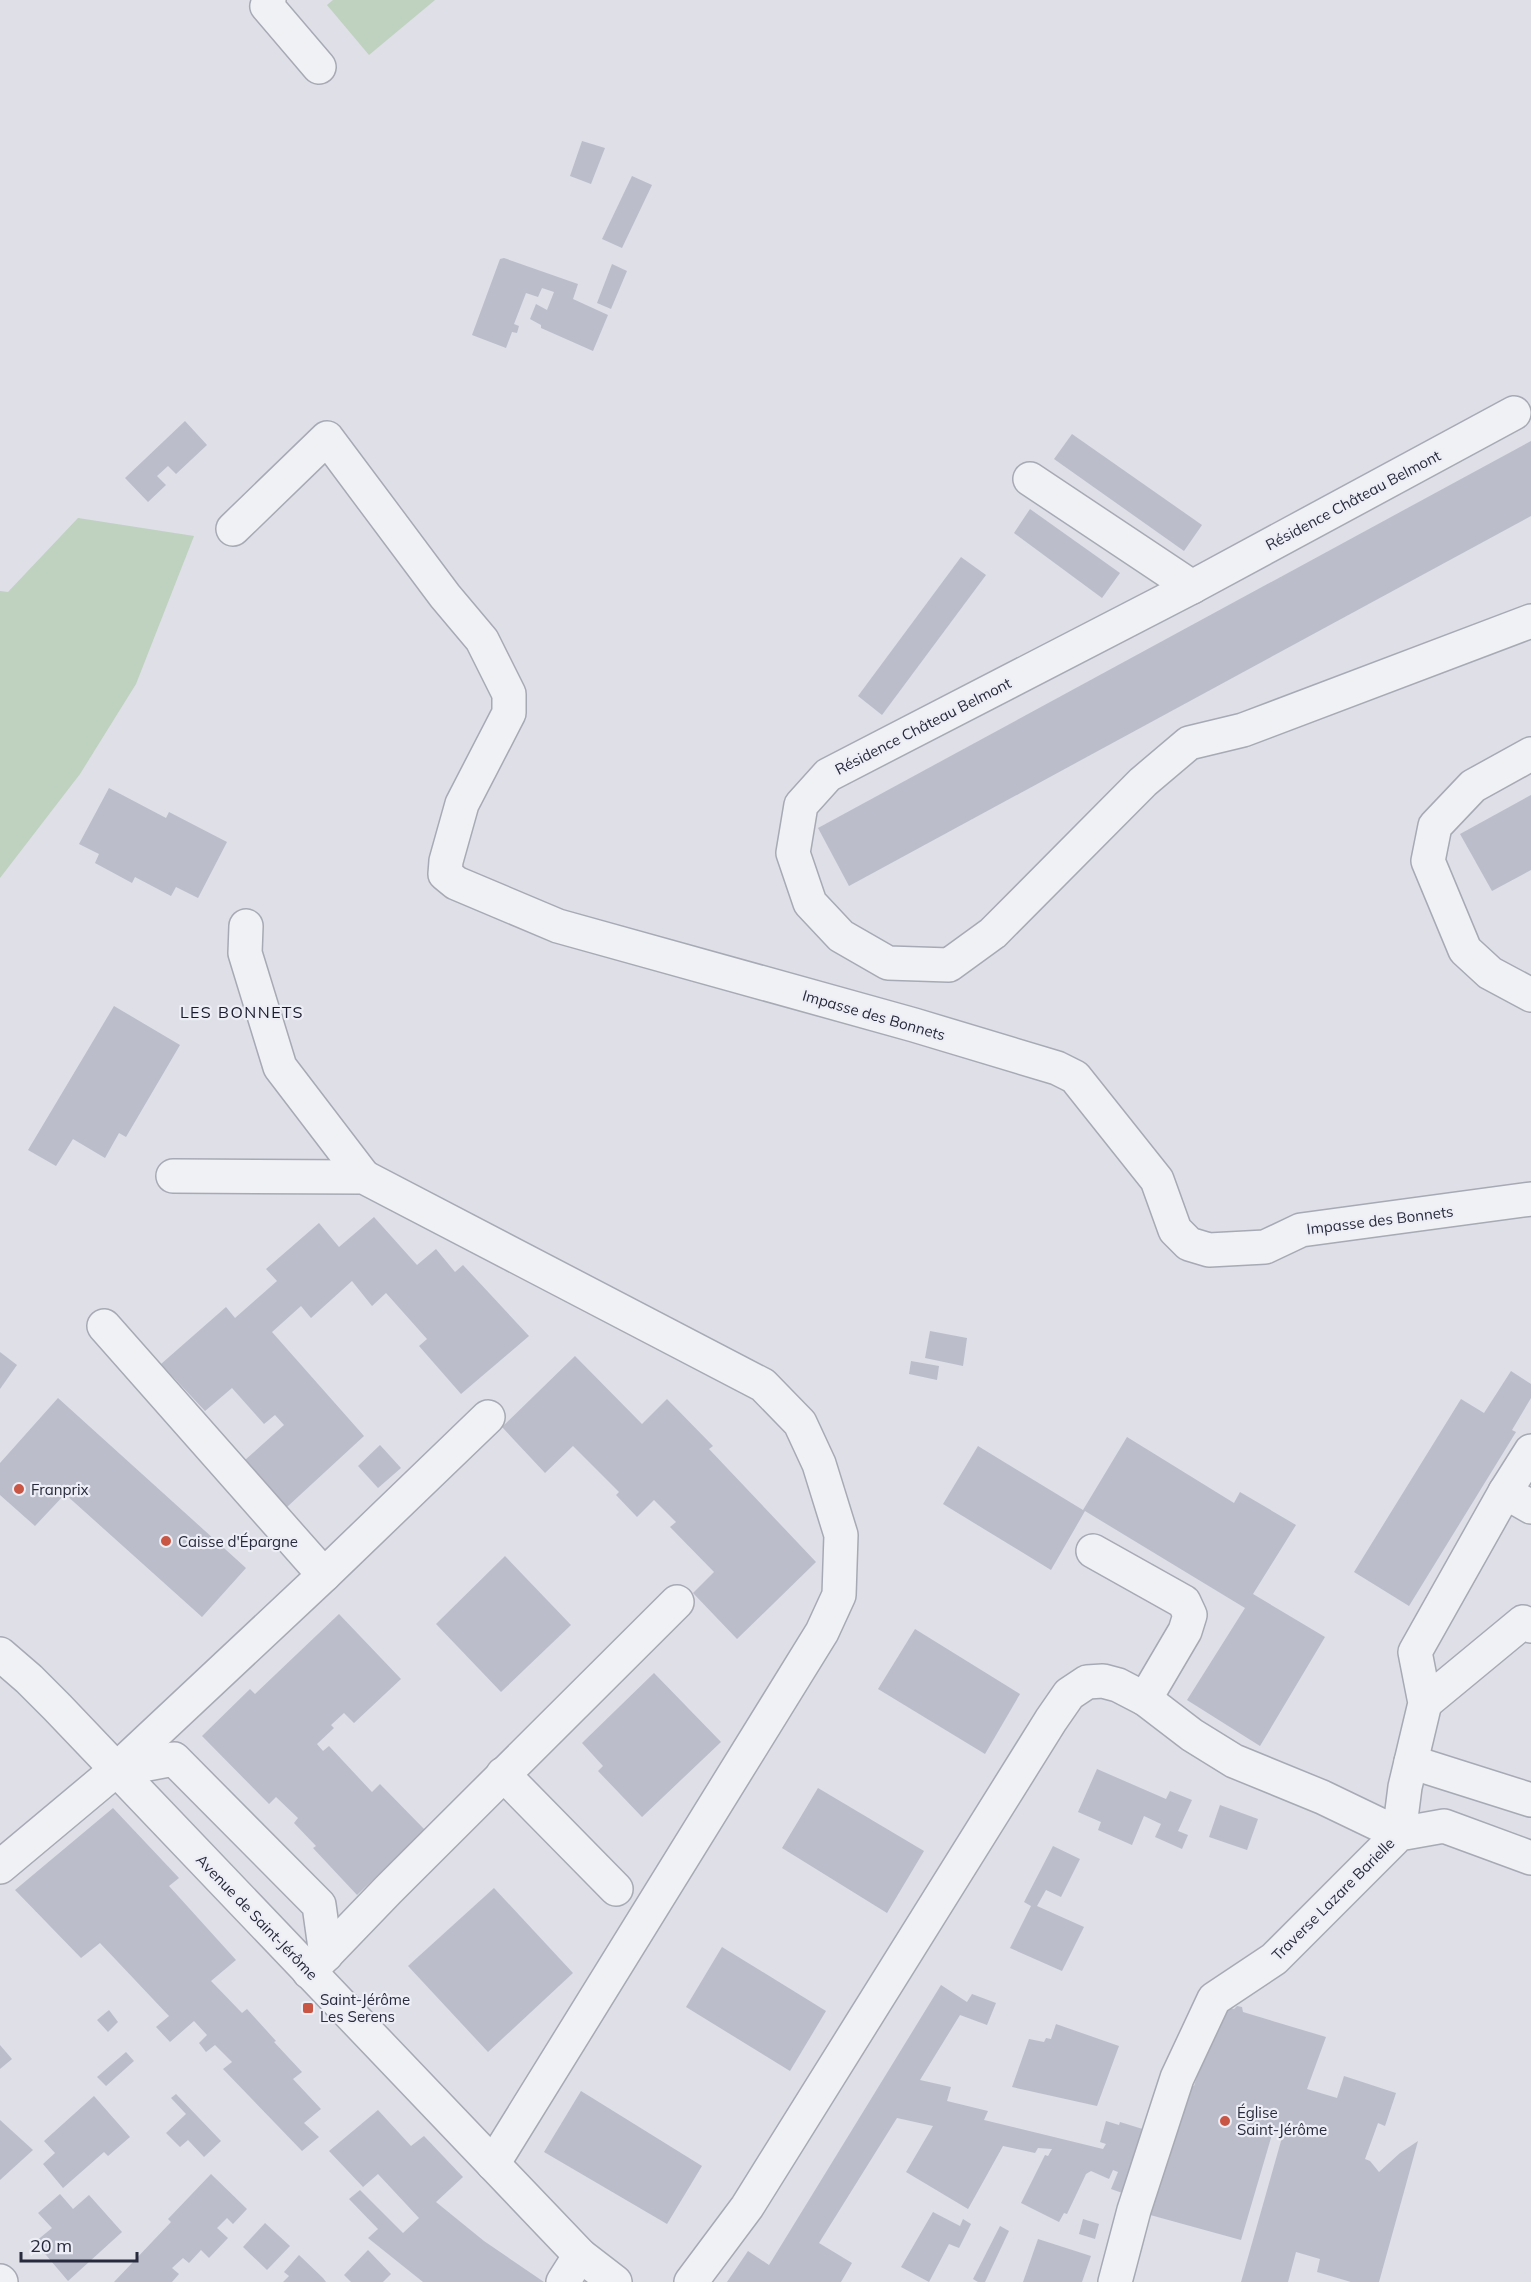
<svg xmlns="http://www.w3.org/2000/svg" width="1531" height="2282" font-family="Mulish,sans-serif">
<rect width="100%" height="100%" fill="#dedfe7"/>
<!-- green -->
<g fill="#bfd1bf">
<path d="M 333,0 L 435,0 L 369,55 L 327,5 Z"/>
<path d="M 78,518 L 194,536 L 136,684 L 80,774 L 0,878 L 0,591 L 8,592 Z"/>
</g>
<!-- building -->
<g fill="#bbbdca">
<path d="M 582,141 L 605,148 L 591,184 L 570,176 Z"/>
<path d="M 632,176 L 652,185 L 622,248 L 602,239 Z"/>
<path d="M 504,258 L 578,284 L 573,299 L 608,315 L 593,351 L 541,328 L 541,325 L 530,319 L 536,304 L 547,310 L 554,292 L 542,288 L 538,297 L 526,293 L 514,324 L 519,326 L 517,333 L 512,332 L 506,348 L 472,335 L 500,259 Z"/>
<path d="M 612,264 L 627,271 L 611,309 L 597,303 Z"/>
<path d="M 185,421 L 207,445 L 176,474 L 168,466 L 157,476 L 166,485 L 148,502 L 125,478 Z"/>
<path d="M 1072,434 L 1202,525 L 1184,551 L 1054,459 Z"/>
<path d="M 1531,441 L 1531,516 L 849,886 L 818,828 Z"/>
<path d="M 1030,509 L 1120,573 L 1102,598 L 1014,533 Z"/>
<path d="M 961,557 L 986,575 L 882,715 L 858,696 Z"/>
<path d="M 109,788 L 166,818 L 169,812 L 227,842 L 198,898 L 176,887 L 171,896 L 135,877 L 132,883 L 95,863 L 99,854 L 79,844 Z"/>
<path d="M 1531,795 L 1531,870 L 1492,891 L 1460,834 Z"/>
<path d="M 114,1006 L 180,1045 L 126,1137 L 119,1133 L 105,1158 L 73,1139 L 56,1166 L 28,1150 Z"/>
<path d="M 374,1217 L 417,1265 L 436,1249 L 455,1272 L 463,1265 L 529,1336 L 461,1394 L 419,1346 L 427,1339 L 386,1293 L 372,1306 L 352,1281 L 311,1318 L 301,1306 L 272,1332 L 364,1436 L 287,1507 L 245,1460 L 284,1425 L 275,1415 L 264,1424 L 232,1388 L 205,1411 L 161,1364 L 226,1307 L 235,1318 L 277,1281 L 266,1269 L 319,1223 L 339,1247 Z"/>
<path d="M 930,1331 L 967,1338 L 963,1366 L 925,1358 Z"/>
<path d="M 0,1352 L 17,1365 L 0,1389 Z"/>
<path d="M 575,1356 L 642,1424 L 667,1399 L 713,1446 L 709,1449 L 816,1562 L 737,1639 L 693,1593 L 714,1572 L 670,1527 L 676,1522 L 654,1500 L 637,1517 L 616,1495 L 619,1492 L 573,1446 L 545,1473 L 502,1427 Z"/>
<path d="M 911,1361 L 939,1366 L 937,1380 L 909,1374 Z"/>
<path d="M 1511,1371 L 1531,1384 L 1531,1398 L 1512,1430 L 1516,1432 L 1409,1606 L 1354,1572 L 1461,1399 L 1484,1413 Z"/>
<path d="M 58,1398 L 246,1568 L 202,1617 L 65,1494 L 35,1526 L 0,1495 L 0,1463 Z"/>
<path d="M 1127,1437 L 1234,1503 L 1240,1492 L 1296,1525 L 1253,1594 L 1325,1637 L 1260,1746 L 1187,1700 L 1245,1608 L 1085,1511 L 1051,1570 L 943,1504 L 978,1446 L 1083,1510 Z"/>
<path d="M 380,1445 L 401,1468 L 378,1488 L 358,1466 Z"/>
<path d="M 505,1556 L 571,1625 L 501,1692 L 436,1624 Z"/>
<path d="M 339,1614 L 401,1679 L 354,1723 L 344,1713 L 331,1725 L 334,1728 L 317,1744 L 323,1751 L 329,1746 L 372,1792 L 380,1784 L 425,1830 L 357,1895 L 313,1848 L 316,1846 L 294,1823 L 298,1818 L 276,1797 L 269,1804 L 202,1736 L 250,1689 L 255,1694 Z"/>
<path d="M 915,1629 L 1020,1694 L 985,1754 L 878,1689 Z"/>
<path d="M 654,1673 L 721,1742 L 642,1817 L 598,1771 L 603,1766 L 582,1743 Z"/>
<path d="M 1097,1769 L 1166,1799 L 1170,1791 L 1192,1800 L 1178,1831 L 1188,1835 L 1182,1849 L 1155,1837 L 1161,1824 L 1144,1816 L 1132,1845 L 1098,1830 L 1101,1822 L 1078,1812 Z"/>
<path d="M 818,1788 L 924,1851 L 887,1913 L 782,1848 Z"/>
<path d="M 1220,1805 L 1258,1819 L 1247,1850 L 1209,1837 Z"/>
<path d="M 113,1808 L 179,1878 L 169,1886 L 236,1960 L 211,1981 L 242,2013 L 247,2009 L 276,2041 L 274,2042 L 302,2072 L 293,2079 L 321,2109 L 304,2123 L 319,2137 L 302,2151 L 223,2069 L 232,2062 L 215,2045 L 206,2052 L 199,2043 L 207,2035 L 194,2021 L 170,2042 L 156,2027 L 169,2016 L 100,1943 L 81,1958 L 15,1890 Z"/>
<path d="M 1053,1846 L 1080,1859 L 1061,1897 L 1046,1890 L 1037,1906 L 1084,1927 L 1062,1971 L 1010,1948 L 1031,1906 L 1024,1902 Z"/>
<path d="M 494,1888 L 573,1973 L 488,2052 L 408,1966 Z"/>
<path d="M 722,1947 L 826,2011 L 790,2071 L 686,2007 Z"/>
<path d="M 941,1985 L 967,2002 L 972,1994 L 996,2003 L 987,2025 L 960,2015 L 920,2080 L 951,2087 L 947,2101 L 988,2111 L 984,2120 L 1103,2149 L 1106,2144 L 1100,2142 L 1106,2121 L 1119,2125 L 1120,2122 L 1149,2131 L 1128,2195 L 1111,2189 L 1118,2172 L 1113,2170 L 1109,2179 L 1091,2171 L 1086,2174 L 1067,2214 L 1064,2213 L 1059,2222 L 1021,2203 L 1045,2155 L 1048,2156 L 1052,2149 L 1038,2148 L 1035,2153 L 1003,2146 L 968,2209 L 906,2172 L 933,2126 L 897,2118 L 819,2243 L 852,2263 L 841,2282 L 727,2282 L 748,2251 L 769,2265 Z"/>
<path d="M 1220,2005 L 1234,2009 L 1237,2006 L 1242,2007 L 1243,2012 L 1326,2037 L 1307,2089 L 1337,2098 L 1344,2076 L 1396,2093 L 1385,2126 L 1378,2123 L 1365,2159 L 1370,2161 L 1379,2172 L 1400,2153 L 1418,2141 L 1379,2282 L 1351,2282 L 1317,2272 L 1320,2259 L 1296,2252 L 1288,2282 L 1241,2282 L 1283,2134 L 1273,2131 L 1241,2240 L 1143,2213 L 1187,2083 L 1194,2086 Z"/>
<path d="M 109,2010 L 118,2022 L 108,2032 L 97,2020 Z"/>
<path d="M 1056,2024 L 1119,2046 L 1097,2106 L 1012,2087 L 1029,2039 L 1044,2042 L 1046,2038 L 1051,2039 Z"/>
<path d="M 0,2045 L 12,2059 L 0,2069 Z"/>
<path d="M 126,2052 L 134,2061 L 106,2086 L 97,2077 Z"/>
<path d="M 581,2091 L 702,2166 L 667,2224 L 544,2152 Z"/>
<path d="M 176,2094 L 221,2141 L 204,2157 L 188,2140 L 180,2147 L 166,2133 L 186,2114 L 171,2098 Z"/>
<path d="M 94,2096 L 130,2137 L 108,2156 L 104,2152 L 63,2188 L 43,2164 L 55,2153 L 44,2141 Z"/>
<path d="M 378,2110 L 411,2146 L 424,2136 L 463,2177 L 436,2202 L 484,2241 L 544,2282 L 423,2282 L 368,2238 L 378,2229 L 349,2199 L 360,2190 L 403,2233 L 419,2218 L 378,2174 L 363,2187 L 329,2151 Z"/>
<path d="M 0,2120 L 33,2150 L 0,2180 Z"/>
<path d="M 211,2174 L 247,2209 L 233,2224 L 227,2218 L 217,2228 L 228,2238 L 209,2258 L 201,2250 L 189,2263 L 183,2258 L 172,2268 L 179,2274 L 172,2282 L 114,2282 L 171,2222 L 168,2219 Z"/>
<path d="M 60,2194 L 73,2209 L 89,2195 L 122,2232 L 68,2281 L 35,2242 L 52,2228 L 38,2213 Z"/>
<path d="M 933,2212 L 960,2226 L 963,2219 L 971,2224 L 959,2248 L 949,2244 L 929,2282 L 901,2267 Z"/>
<path d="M 1083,2219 L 1099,2224 L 1095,2239 L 1079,2234 Z"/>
<path d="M 265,2223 L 290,2246 L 267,2270 L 243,2247 Z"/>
<path d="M 1000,2226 L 1009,2231 L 985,2282 L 978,2282 L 973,2279 Z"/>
<path d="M 1038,2239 L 1091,2256 L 1082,2282 L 1023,2282 Z"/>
<path d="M 368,2250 L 391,2274 L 383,2282 L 351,2282 L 344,2275 Z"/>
<path d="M 299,2255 L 323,2278 L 326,2282 L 283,2282 L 289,2276 L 284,2272 Z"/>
</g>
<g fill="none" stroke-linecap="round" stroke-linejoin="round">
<!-- minor casing -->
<g stroke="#a7a9b4" stroke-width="36">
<g id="minor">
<path d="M 269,0 L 267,6 L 319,67"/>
<path d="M 1514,413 L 1192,587 L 828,775 L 801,805 L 793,853 L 810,903 L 841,936 L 888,963 L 949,965 L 993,933 L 1143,782 L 1189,743 L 1243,730 L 1531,621"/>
<path d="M 1030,479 L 1192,587"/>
<path d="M 233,529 L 327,438 L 445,596 L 482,640 L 509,694 L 509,713 L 462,804 L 446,861 L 445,874 L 456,883 L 558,926 L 914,1025 L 1057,1068 L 1075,1077 L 1157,1180 L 1175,1230 L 1189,1244 L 1209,1250 L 1265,1247 L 1301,1230 L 1531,1199"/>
<path d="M 1531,754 L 1473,786 L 1435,826 L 1428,861 L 1465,950 L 1490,973 L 1531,995"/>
<path d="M 246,926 L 245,953 L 280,1067 L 364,1177"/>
<path d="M 173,1176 L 364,1177 L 763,1385 L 800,1423 L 819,1464 L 841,1535 L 839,1595 L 822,1632 L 493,2164"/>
<path d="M 104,1326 L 324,1575"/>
<path d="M 1505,1492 L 1531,1451"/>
<path d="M 1093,1551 L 1184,1602 L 1190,1615 L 1185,1631 L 1145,1699"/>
<path d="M 0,1654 L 29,1679 L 57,1707 L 580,2255 L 615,2282"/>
<path d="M 1425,1703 L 1523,1622 L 1531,1626"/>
<path d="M 1411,1762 L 1531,1800"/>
<path d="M 116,1770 L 174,1759 L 319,1905 L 326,1955"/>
<path d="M 503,1774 L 616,1889"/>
<path d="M 0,1867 L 116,1770 L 324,1575 L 488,1417"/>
<path d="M 309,1972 L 388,1890 L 677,1602"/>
<path d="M 0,2281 L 1,2282"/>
<path d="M 563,2282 L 580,2255"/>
<path d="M 691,2282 L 747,2207 L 1051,1720 L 1069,1694 L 1087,1682 L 1103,1681 L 1118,1685 L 1145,1699 L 1192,1735 L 1234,1761 L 1322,1797 L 1399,1834 L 1405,1787 L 1425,1703 L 1415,1652 L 1505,1492 L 1531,1507"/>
<path d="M 1115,2282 L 1134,2210 L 1177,2078 L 1214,1999 L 1274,1959 L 1399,1834 L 1444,1826 L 1531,1858"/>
</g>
</g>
<!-- minor -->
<use href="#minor" stroke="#f0f1f5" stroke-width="33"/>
</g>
<!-- markers -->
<g fill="#c95545" stroke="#edeef5" stroke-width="2">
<circle cx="19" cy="1489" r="6"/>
<circle cx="166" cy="1541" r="6"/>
<rect x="302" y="2002" width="12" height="12" rx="3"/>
<circle cx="1225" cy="2121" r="6"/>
</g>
<g text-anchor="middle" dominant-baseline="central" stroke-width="4.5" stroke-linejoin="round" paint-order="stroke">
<!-- street labels -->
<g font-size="15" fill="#282a3d" stroke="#edeef5">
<text transform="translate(1353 500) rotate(-28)">Résidence Château Belmont</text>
<text transform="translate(923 726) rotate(-27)">Résidence Château Belmont</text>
<text transform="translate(874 1015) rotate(16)">Impasse des Bonnets</text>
<text transform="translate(1380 1220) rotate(-7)">Impasse des Bonnets</text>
<text transform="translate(1333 1899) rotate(-45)">Traverse Lazare Barielle</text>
<text transform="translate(257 1917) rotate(46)">Avenue de Saint-Jérôme</text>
</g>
<!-- poi labels -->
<g font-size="15" fill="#282a3d" stroke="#edeef5" text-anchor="start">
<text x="31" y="1489">Franprix</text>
<text x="178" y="1541">Caisse d'Épargne</text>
<text x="320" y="1999">Saint-Jérôme<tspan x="320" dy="17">Les Serens</tspan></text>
<text x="1237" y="2112">Église<tspan x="1237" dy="17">Saint-Jérôme</tspan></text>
</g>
<!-- neighbourhood labels -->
<g font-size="16" letter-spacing="1.5" fill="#1a1b2e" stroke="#edeef5">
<text x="242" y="1012">LES BONNETS</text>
</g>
</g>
<!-- scale -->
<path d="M21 2252v9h116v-9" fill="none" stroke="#282a3d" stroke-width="3"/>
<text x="30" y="2252" font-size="18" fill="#282a3d" stroke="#edeef5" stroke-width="4.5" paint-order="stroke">20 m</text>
</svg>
